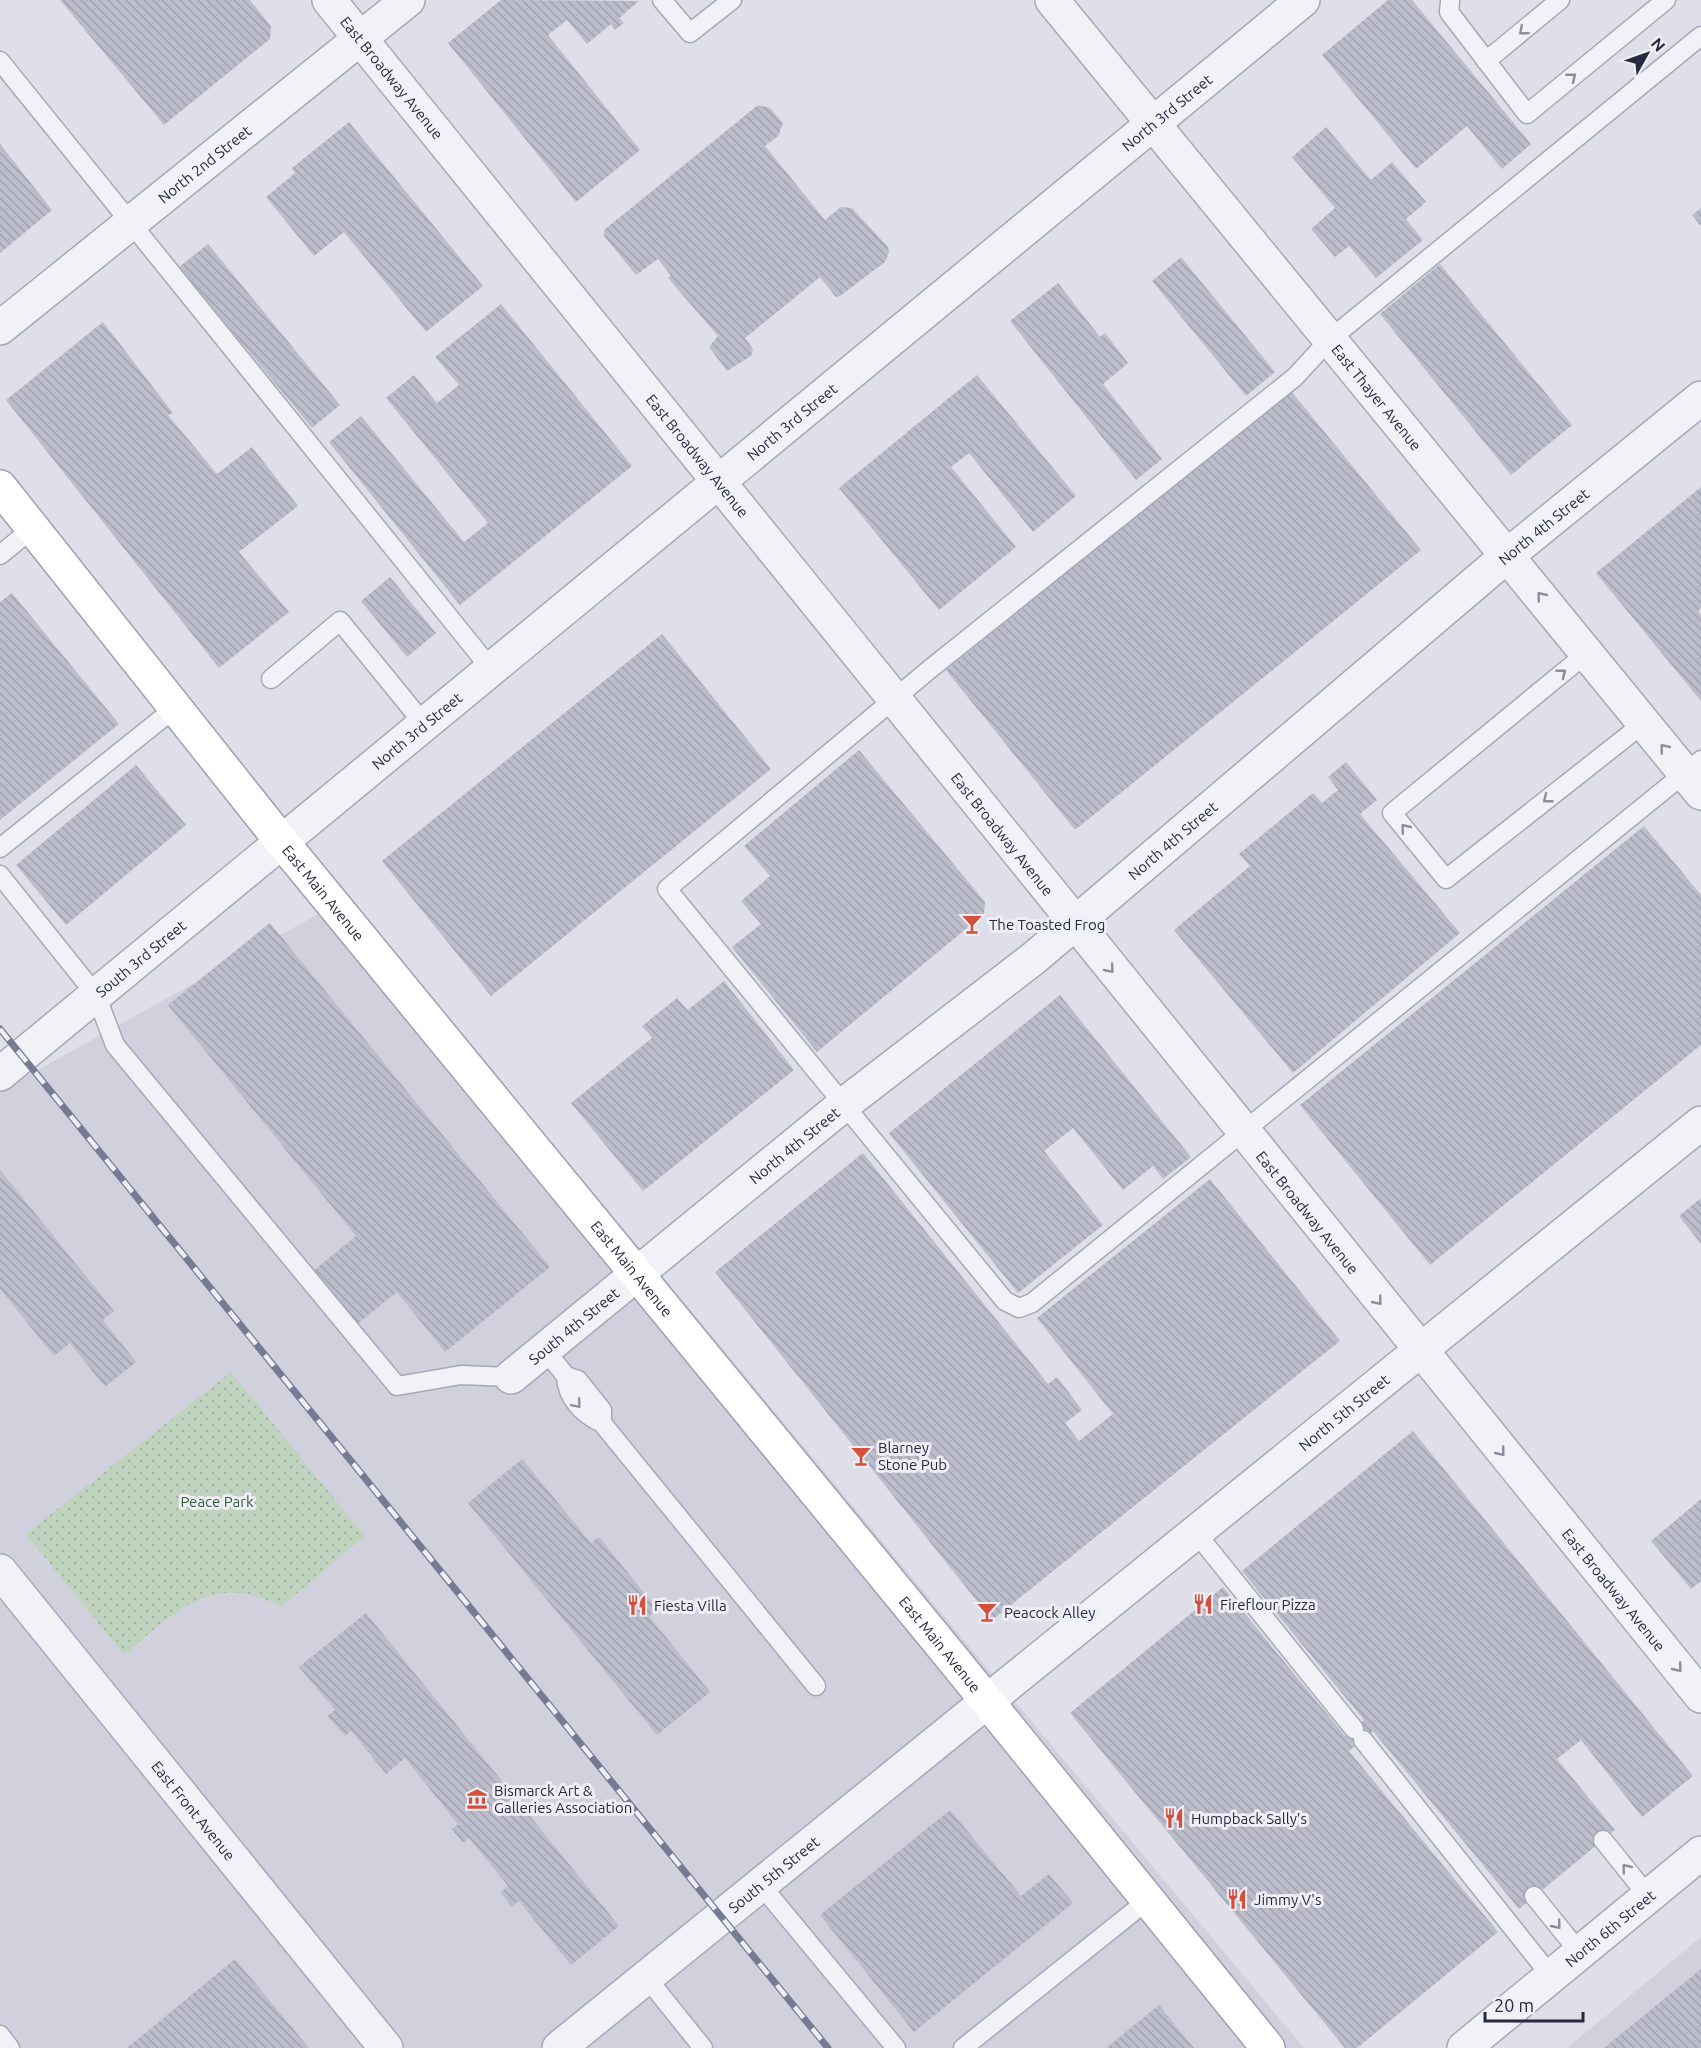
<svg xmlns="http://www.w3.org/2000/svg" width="1701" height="2048" font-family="Ubuntu,sans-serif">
<defs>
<pattern id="park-dots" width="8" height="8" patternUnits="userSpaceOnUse" patternTransform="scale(1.5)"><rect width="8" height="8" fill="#bfd3bf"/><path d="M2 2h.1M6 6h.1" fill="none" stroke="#a4b5a5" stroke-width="1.8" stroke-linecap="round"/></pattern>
<pattern id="building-back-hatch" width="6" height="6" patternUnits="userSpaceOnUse" patternTransform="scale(1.5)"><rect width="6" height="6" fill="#bbbdcb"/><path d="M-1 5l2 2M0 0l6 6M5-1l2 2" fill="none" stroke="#a1a2af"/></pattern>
</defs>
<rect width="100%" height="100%" fill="#dedfe8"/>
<!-- built -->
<g fill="#d0d1dd">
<path d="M 349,897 L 934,1604 L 1304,2048 L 0,2048 L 0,1091 Z"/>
<path d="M 1701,1937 L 1701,2048 L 1567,2048 Z"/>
</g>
<!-- park -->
<path fill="url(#park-dots)" d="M 231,1372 L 365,1536 L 282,1606 C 272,1602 261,1597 251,1595 C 200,1582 160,1625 124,1655 L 26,1534 Z"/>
<!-- building -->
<g fill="url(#building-back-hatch)">
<path d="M 60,0 L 250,0 L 271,26 L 270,39 L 164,125 Z"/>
<path d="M 501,0 L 639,1 L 619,18 L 624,23 L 615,30 L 611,24 L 587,44 L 567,20 L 548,35 L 640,150 L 576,202 L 448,43 Z"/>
<path d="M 1388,0 L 1412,0 L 1531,144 L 1502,169 L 1467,126 L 1416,169 L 1322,55 Z"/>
<path d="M 758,105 L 770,108 L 783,123 L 778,136 L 765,146 L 825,220 L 841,207 L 852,208 L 888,247 L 889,252 L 885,262 L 840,296 L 836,297 L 820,277 L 745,338 L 753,349 L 751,356 L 727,371 L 709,347 L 718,336 L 668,278 L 671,276 L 658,259 L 636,275 L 604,236 L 604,230 Z"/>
<path d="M 349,122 L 483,286 L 426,332 L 344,232 L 314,256 L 266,197 L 295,173 L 292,168 Z"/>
<path d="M 1326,127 L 1371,180 L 1392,162 L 1426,202 L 1406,219 L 1423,240 L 1376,278 L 1349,246 L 1335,257 L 1311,229 L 1335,208 L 1292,157 Z"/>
<path d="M 0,144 L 52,210 L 0,253 Z"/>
<path d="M 1701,208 L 1701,226 L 1692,215 Z"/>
<path d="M 208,244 L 340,405 L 312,428 L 179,267 Z"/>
<path d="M 1181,257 L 1275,372 L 1246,396 L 1152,281 Z"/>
<path d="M 1440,264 L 1572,425 L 1511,475 L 1380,314 Z"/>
<path d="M 1058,283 L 1100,337 L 1105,333 L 1128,363 L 1103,384 L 1162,459 L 1136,480 L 1010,321 Z"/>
<path d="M 501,304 L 632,466 L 460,605 L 329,442 L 361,416 L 464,542 L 488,523 L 386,398 L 414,375 L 437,403 L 459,385 L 435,357 Z"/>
<path d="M 103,322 L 173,413 L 168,415 L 217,474 L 252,447 L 298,506 L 239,552 L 289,612 L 219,668 L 6,400 Z"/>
<path d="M 977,375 L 1076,496 L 1033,532 L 969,453 L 951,467 L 1016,547 L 939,610 L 839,488 Z"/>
<path d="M 1291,391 L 1421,550 L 1075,830 L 946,670 Z"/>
<path d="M 1701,487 L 1701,608 L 1698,611 L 1701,614 L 1701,701 L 1596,573 Z"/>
<path d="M 390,577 L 436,633 L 407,657 L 361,601 Z"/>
<path d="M 12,593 L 119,724 L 0,820 L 0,602 Z"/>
<path d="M 662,634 L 771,769 L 491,996 L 382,861 Z"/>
<path d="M 859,750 L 985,902 L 984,914 L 817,1052 L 732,947 L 761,924 L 741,901 L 770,876 L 744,846 Z"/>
<path d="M 1346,762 L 1377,800 L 1360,814 L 1460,933 L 1293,1073 L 1174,930 L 1250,866 L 1239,854 L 1313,793 L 1322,803 L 1338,790 L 1328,777 Z"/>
<path d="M 136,765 L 186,825 L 66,925 L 16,865 Z"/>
<path d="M 1644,826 L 1701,895 L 1701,1045 L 1430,1265 L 1300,1105 Z"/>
<path d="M 270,923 L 550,1267 L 445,1352 L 397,1292 L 356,1325 L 312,1272 L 356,1236 L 168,1005 Z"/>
<path d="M 724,981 L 794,1070 L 643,1191 L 571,1103 L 652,1038 L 642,1026 L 677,998 L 688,1010 Z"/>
<path d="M 1060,995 L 1191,1157 L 1163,1179 L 1153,1166 L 1123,1190 L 1073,1128 L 1044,1151 L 1103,1225 L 1018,1293 L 889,1133 Z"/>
<path d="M 863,1153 L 1048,1384 L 1057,1377 L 1082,1410 L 1065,1423 L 1079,1441 L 1113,1414 L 1037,1318 L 1210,1179 L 1340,1341 L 992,1620 L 715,1272 Z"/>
<path d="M 0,1170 L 114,1311 L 103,1320 L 136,1362 L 105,1387 L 70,1343 L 54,1356 L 0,1289 Z"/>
<path d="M 1701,1198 L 1701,1244 L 1679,1216 Z"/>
<path d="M 1413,1431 L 1693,1776 L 1642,1817 L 1581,1740 L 1557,1759 L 1615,1830 L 1519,1909 L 1373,1731 L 1349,1751 L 1498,1932 L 1357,2048 L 1345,2048 L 1070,1713 L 1223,1587 L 1345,1736 L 1364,1720 L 1242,1571 Z"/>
<path d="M 522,1459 L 591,1543 L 599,1537 L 657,1609 L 649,1616 L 710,1692 L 657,1735 L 468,1503 Z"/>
<path d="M 1701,1499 L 1701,1581 L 1691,1589 L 1651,1541 Z"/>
<path d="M 366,1613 L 619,1926 L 571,1965 L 519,1901 L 512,1907 L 500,1892 L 508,1886 L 469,1838 L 463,1843 L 452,1829 L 458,1824 L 405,1758 L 386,1774 L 351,1731 L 345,1736 L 327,1716 L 335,1710 L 299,1667 Z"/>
<path d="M 950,1810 L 1021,1896 L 1049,1874 L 1073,1903 L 914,2032 L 820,1915 Z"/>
<path d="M 235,1959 L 309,2048 L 127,2048 Z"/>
<path d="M 1701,1969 L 1701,2048 L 1604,2048 Z"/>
<path d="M 1159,2005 L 1194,2048 L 1106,2048 Z"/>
</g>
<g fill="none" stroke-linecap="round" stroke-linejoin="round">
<!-- service casing -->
<g stroke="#a7a8b6" stroke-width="21">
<g id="service">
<path d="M 662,0 L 690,33 L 732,0"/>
<path d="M 1450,2 L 1449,12 L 1527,114 L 1666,0"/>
<path d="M 1701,36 L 1329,340 L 1295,377 L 930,669 L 667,889 L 1005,1301 L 1019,1308 L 1032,1303 L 1701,760"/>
<path d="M 0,61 L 491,669"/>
<path d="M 1486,61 L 1560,0"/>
<path d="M 0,555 L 33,528"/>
<path d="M 1587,653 L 1392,813 L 1446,879 L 1644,723"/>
<path d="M 271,679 L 340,621 L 424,724"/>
<path d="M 0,848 L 175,708"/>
<path d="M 0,875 L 96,995 L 115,1045 L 397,1386 L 461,1375 L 511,1377"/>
<path d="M 544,1349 L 566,1376 L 578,1380 L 602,1410 L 602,1423"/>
<path d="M 566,1376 C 567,1398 582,1414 602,1423 L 816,1686"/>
<path d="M 1196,1533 L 1354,1729"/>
<path d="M 1363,1740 L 1551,1976"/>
<path d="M 1603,1840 L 1648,1896"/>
<path d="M 760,1884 L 896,2048"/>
<path d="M 1534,1896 L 1580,1953"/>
<path d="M 646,1977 L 703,2048"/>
<path d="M 0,2035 L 10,2048"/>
<path d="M 963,2048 L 1148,1900"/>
</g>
</g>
<!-- minor casing -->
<g stroke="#a7a8b6" stroke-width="36">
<g id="minor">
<path id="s1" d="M 329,0 C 788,564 1240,1133 1701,1696"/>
<path id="s2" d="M 1052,0 L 1701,793"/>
<path id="s3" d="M 0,328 L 408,0"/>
<path id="s4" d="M 511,1377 L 842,1106 L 1034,958 L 1508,555 L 1701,398"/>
<path id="s5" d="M 1464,2048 L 1701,1853"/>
</g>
</g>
<!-- tertiary casing -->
<g stroke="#a7a8b6" stroke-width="36">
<g id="tertiary">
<path id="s6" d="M 0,1074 L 1303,0"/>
<path id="s7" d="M 0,1571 L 386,2048"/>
<path id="s8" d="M 559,2048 L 1701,1123"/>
</g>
</g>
<!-- primary casing -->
<g stroke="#9da0b5" stroke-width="36">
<g id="primary">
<path id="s9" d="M 0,487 L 282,842 L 952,1658 L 1268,2048"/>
</g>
</g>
<!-- service -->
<use href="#service" stroke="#f1f1f7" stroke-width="18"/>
<!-- minor -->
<use href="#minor" stroke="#f1f1f7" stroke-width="33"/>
<!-- tertiary -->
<use href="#tertiary" stroke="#f1f1f7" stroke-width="33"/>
<!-- primary -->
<use href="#primary" stroke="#fff" stroke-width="33"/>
<!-- rail casing -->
<g stroke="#777a93" stroke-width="7">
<path id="rail" d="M 0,1029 L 828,2048"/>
</g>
<!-- rail -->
<use href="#rail" stroke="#eeeff6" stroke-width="4.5" stroke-dasharray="14" stroke-linecap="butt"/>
</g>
<!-- one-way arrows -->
<defs><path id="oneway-chevron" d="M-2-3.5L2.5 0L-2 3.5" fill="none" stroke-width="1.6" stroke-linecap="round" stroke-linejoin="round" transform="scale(1.5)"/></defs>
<g stroke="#8c8d9c">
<use href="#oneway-chevron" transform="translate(1523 31) rotate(140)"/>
<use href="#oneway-chevron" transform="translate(1572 77) rotate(-39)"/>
<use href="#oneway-chevron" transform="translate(1541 596) rotate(-129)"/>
<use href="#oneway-chevron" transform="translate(1562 673) rotate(-39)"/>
<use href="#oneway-chevron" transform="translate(1664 748) rotate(-129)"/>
<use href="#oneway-chevron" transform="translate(1547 799) rotate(142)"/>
<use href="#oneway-chevron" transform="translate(1405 828) rotate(-129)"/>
<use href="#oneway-chevron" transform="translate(1110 969) rotate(51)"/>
<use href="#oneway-chevron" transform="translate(1378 1301) rotate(51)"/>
<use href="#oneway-chevron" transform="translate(577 1404) rotate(50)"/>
<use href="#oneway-chevron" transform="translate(1501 1452) rotate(51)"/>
<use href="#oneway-chevron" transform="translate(1678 1668) rotate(51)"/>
<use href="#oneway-chevron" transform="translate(1626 1868) rotate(-129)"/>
<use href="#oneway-chevron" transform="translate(1557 1925) rotate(51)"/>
</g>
<!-- icons -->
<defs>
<g id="bar-bare" transform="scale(1.62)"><path d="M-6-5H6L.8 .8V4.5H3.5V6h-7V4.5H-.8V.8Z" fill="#d44f3c" stroke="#eeeff6" stroke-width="2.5" paint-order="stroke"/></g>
<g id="restaurant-bare" transform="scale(1.62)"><path d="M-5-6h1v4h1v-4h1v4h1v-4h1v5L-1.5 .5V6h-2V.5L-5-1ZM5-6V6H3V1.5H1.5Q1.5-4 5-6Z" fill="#d44f3c" stroke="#eeeff6" stroke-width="2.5" paint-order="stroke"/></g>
<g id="museum-bare" transform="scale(1.62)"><path d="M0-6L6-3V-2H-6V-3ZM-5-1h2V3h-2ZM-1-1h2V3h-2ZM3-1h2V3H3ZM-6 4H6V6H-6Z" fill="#d44f3c" stroke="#eeeff6" stroke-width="2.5" paint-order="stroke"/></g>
</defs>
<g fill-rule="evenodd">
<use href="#bar-bare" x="972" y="924"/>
<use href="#bar-bare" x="861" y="1456"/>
<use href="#restaurant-bare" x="1203" y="1604"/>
<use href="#restaurant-bare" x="637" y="1605"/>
<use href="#bar-bare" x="987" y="1612"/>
<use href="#museum-bare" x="477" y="1799"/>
<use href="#restaurant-bare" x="1174" y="1818"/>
<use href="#restaurant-bare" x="1237" y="1899"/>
</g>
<g text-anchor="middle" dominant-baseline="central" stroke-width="6" stroke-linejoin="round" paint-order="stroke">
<!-- street labels -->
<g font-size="15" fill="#272940" stroke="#eeeff6">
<text stroke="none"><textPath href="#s1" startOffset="100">East Broadway Avenue</textPath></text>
<text stroke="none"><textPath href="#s6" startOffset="1512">North 3rd Street</textPath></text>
<text stroke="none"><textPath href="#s3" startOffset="262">North 2nd Street</textPath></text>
<text stroke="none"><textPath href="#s2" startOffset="513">East Thayer Avenue</textPath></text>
<text stroke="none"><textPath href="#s6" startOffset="1026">North 3rd Street</textPath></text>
<text stroke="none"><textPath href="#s1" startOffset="586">East Broadway Avenue</textPath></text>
<text stroke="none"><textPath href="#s4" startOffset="1338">North 4th Street</textPath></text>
<text stroke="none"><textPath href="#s6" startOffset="540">North 3rd Street</textPath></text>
<text stroke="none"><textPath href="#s1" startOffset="1072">East Broadway Avenue</textPath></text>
<text stroke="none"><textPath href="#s4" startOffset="852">North 4th Street</textPath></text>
<text stroke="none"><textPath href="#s9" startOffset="519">East Main Avenue</textPath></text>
<text stroke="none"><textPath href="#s6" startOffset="182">South 3rd Street</textPath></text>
<text stroke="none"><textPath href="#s4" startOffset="366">North 4th Street</textPath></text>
<text stroke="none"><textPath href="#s1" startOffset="1558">East Broadway Avenue</textPath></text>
<text stroke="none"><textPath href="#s9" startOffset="1005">East Main Avenue</textPath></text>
<text stroke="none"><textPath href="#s4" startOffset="81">South 4th Street</textPath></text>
<text stroke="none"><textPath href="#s8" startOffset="1010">North 5th Street</textPath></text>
<text stroke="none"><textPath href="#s1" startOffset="2044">East Broadway Avenue</textPath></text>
<text stroke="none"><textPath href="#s9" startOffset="1491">East Main Avenue</textPath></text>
<text stroke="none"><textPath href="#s7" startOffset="308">East Front Avenue</textPath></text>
<text stroke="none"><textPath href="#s8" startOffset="276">South 5th Street</textPath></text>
<text stroke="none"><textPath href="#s5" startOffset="189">North 6th Street</textPath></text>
</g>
<!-- poi labels -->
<g font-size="15" fill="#272940" stroke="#eeeff6" text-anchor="start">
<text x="989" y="924">The Toasted Frog</text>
<text x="878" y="1447">Blarney<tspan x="878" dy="17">Stone Pub</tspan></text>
<text x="1220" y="1604">Fireflour Pizza</text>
<text x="654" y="1605">Fiesta Villa</text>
<text x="1004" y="1612">Peacock Alley</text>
<text x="494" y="1790">Bismarck Art &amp;<tspan x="494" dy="17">Galleries Association</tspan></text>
<text x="1191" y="1818">Humpback Sally's</text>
<text x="1254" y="1899">Jimmy V's</text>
</g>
<!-- park labels -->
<g font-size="15" fill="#335c37" stroke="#eeeff6">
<text x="217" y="1501">Peace Park</text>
</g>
</g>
<!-- north arrow -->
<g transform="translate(1647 54) rotate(50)" stroke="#eeeff6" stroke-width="4.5" paint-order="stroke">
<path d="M0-4.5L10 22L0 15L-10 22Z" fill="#272940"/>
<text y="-9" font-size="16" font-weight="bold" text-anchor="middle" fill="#272940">N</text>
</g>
<!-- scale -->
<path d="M1485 2012v9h98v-9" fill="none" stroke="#272940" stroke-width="3"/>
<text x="1494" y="2012" font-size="18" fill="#272940" stroke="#eeeff6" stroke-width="4.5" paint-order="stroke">20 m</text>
</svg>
